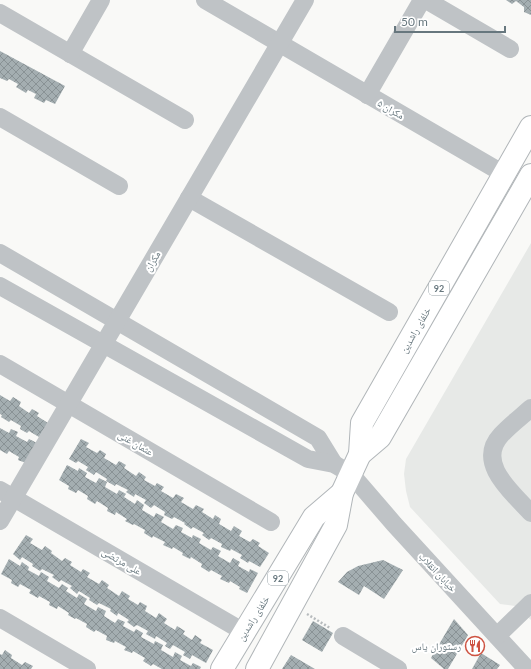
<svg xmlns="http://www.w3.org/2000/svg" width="531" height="669" font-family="Lato,'Noto Naskh Arabic',sans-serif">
<defs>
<pattern id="building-cross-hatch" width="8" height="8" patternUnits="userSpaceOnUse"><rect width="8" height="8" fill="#a4aeb1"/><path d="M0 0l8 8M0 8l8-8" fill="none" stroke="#899295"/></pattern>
</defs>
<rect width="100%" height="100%" fill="#f9f9f7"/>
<!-- built -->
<path fill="#e7e9e7" d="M 531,243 L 531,620 L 515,606 L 500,604 L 410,507 L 406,491 L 404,474 L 406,459 Z"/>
<!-- building -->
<g fill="url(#building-cross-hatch)">
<path d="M 506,0 L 531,0 L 531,15 L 524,12 L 524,7 L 516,1 L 512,4 Z"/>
<path d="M 0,51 L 65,86 L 55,104 L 46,100 L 44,103 L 34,98 L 36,94 L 28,90 L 26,93 L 16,87 L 18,84 L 9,79 L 7,81 L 0,78 Z"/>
<path d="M 0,395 L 10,401 L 13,397 L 21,402 L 19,406 L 29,413 L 32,409 L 39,413 L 37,416 L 48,423 L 39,437 L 29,431 L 27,433 L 20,429 L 21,426 L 11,420 L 9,422 L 1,417 L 2,415 L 0,414 Z"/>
<path d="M 0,428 L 9,433 L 11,429 L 18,432 L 16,436 L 27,442 L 29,439 L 37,443 L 26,463 L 18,460 L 19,457 L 9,451 L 7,454 L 0,450 Z"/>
<path d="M 81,439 L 89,443 L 86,447 L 97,453 L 100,450 L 106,454 L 104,458 L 116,465 L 119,461 L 126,465 L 124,468 L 136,476 L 139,472 L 146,477 L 144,480 L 155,486 L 157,483 L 164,487 L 161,491 L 173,498 L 176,494 L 184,498 L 181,502 L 193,509 L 196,505 L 204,509 L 202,512 L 213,519 L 215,515 L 221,519 L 219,524 L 231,531 L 234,526 L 242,531 L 239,536 L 250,542 L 253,539 L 260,543 L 258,546 L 269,553 L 260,567 L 249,561 L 248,563 L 240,558 L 242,555 L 231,549 L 230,551 L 221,547 L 222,544 L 211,538 L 209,540 L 202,535 L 204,533 L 193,527 L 191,529 L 184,524 L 185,523 L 174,517 L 172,519 L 164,515 L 165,512 L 154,505 L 151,508 L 144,503 L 146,500 L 135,494 L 134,497 L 126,492 L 128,490 L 116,484 L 115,486 L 106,481 L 107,479 L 96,472 L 94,475 L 86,470 L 88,467 L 78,461 L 76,463 L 69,459 Z"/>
<path d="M 67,465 L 78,471 L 79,468 L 87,473 L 85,477 L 96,483 L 99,478 L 107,482 L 105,487 L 117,494 L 119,490 L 126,494 L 124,497 L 135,504 L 137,500 L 144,505 L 142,510 L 154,517 L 156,513 L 164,517 L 161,522 L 173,529 L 176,525 L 183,528 L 181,532 L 192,538 L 193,535 L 201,539 L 199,543 L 211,550 L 213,547 L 221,551 L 218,556 L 230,563 L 233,558 L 240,562 L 238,566 L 249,572 L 250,569 L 258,573 L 247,593 L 239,589 L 240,587 L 230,581 L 229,583 L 220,579 L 222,576 L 211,570 L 209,572 L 201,567 L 202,564 L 191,557 L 190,559 L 182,555 L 183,553 L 173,547 L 172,549 L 163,545 L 165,542 L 153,536 L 152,538 L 144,533 L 145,530 L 134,524 L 133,525 L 125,521 L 127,519 L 116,512 L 115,515 L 107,511 L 108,508 L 97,501 L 95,504 L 87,499 L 88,496 L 78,490 L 76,493 L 68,489 L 69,486 L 59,480 Z"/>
<path d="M 26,535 L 33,539 L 30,543 L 42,550 L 45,546 L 52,551 L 51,553 L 62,561 L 65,558 L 72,562 L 70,565 L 81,572 L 83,569 L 90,573 L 87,577 L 99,584 L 102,580 L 109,585 L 107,588 L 119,596 L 122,591 L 130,596 L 128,599 L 138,605 L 140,602 L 147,606 L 145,611 L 156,618 L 159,613 L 167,619 L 164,623 L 175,630 L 177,626 L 185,631 L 183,634 L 192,640 L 195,635 L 202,640 L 200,643 L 213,650 L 206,663 L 192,655 L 190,659 L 183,655 L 185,652 L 173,645 L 170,649 L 165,646 L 167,643 L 156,636 L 155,639 L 146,634 L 148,631 L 137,625 L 134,627 L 127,622 L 129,620 L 118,613 L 117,616 L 110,611 L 111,609 L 99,603 L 97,605 L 89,600 L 90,598 L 79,591 L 77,594 L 70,588 L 72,586 L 61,580 L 59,582 L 52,577 L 54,575 L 42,569 L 40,571 L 32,566 L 33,564 L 22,557 L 20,560 L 13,554 Z"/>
<path d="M 9,559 L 20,566 L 22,562 L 29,567 L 28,570 L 39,576 L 41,572 L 49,577 L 47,581 L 59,588 L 62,584 L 68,588 L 66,591 L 77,598 L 79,594 L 87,599 L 84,604 L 96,611 L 98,607 L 106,611 L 104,616 L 115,623 L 118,619 L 125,622 L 123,626 L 134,632 L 136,629 L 143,633 L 141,637 L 154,644 L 155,641 L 163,645 L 161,650 L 173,657 L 175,652 L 182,656 L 180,660 L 191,666 L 193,663 L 201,667 L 200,669 L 162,669 L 153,664 L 151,666 L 143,661 L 145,658 L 133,651 L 132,653 L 124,650 L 126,647 L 115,641 L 114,643 L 106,640 L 107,636 L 96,630 L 94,632 L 86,627 L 87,624 L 76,618 L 75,619 L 68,615 L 69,613 L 58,606 L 57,609 L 49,605 L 50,602 L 39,596 L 38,598 L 29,593 L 31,590 L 20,584 L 18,587 L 11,583 L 12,580 L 1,574 Z"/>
<path d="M 383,560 L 403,570 L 384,599 L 364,586 L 359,595 L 338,582 L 347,572 L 358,566 Z"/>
<path d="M 454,619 L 468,635 L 448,669 L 444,669 L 431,658 Z"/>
<path d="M 313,621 L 333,633 L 322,652 L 302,640 Z"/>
<path d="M 5,650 L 12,655 L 11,658 L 22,665 L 25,662 L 33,666 L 31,669 L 0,669 L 0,654 L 2,655 Z"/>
<path d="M 481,653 L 500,665 L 497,669 L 472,669 Z"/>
<path d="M 291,655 L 315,669 L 282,669 Z"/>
</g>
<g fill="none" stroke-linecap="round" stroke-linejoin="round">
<!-- major casing -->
<g stroke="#b1b6b9" stroke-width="24">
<g id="major">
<path d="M 360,454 L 380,437 L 531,175"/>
<path d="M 222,669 L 314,517 L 342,493"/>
<path d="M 257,669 L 336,525 L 342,493 L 360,454 L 362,423 L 531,127"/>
</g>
</g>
<!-- path -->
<path stroke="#b7bbbd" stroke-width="2.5" stroke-dasharray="2 2" stroke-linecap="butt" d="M 307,614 L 330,628"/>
<!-- minor -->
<g stroke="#bfc3c6" stroke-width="18">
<path d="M 205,0 L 504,174"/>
<path d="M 426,0 L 510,49"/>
<path d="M 0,13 L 185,120"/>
<path d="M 70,54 L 101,0"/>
<path d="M 367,95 L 422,0"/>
<path d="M 0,117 L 119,186"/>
<path d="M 189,198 L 389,312"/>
<path d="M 0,253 L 318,438 L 334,464"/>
<path d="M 0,286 L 308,459 L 334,464 L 351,474 L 394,524 L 527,669"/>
<path d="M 0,364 L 271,522"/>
<path d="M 531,408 C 521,417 510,425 501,435 C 475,463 513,493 531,513"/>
<path d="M 0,490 L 244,632"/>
<path d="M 0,521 L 305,0"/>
<path d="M 0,618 L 87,669"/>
<path d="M 343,636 L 398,669"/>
<path d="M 497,636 L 531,603"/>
</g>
<!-- major -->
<use href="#major" stroke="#fff" stroke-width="22"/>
</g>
<!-- icons -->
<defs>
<g id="restaurant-ring" transform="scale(1)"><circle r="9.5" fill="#fff" stroke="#ce5342" stroke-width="1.5"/><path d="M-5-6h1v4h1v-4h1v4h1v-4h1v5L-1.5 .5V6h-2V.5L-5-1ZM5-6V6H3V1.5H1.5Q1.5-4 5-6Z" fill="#ce5342"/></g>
</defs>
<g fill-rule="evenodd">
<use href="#restaurant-ring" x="475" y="646"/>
</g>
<g text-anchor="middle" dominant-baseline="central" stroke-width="4" stroke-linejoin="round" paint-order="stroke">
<!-- shield labels -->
<g fill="#fff" stroke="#95a0a5" stroke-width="1">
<rect x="429" y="281" width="20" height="14" rx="3"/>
<rect x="268" y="571" width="20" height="14" rx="3"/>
</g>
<g font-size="9" font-weight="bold" fill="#67777e">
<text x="439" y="288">92</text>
<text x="278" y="578">92</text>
</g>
<!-- street labels -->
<g font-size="10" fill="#67777e" stroke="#fff">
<text transform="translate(391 109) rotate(30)">مکران ۵</text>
<text transform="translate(152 261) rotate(-60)">مکران</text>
<text transform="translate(415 330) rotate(-60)">خلفای راشدین</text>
<text transform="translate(136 443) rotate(30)">عثمان غنی</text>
<text transform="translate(122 561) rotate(30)">علی مرتضی</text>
<text transform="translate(438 572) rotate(47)">خیابان انقلاب</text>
<text transform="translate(253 618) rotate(-58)">خلفای راشدین</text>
</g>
<!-- poi labels -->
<g font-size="10" fill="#67777e" stroke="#fff" text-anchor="end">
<text x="461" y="646">رستوران یاس</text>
</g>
</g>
<!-- scale -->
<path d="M395 26v6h110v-6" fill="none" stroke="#67777e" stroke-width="2"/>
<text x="401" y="26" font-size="12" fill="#67777e" stroke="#ffffff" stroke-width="3" paint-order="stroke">50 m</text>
</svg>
